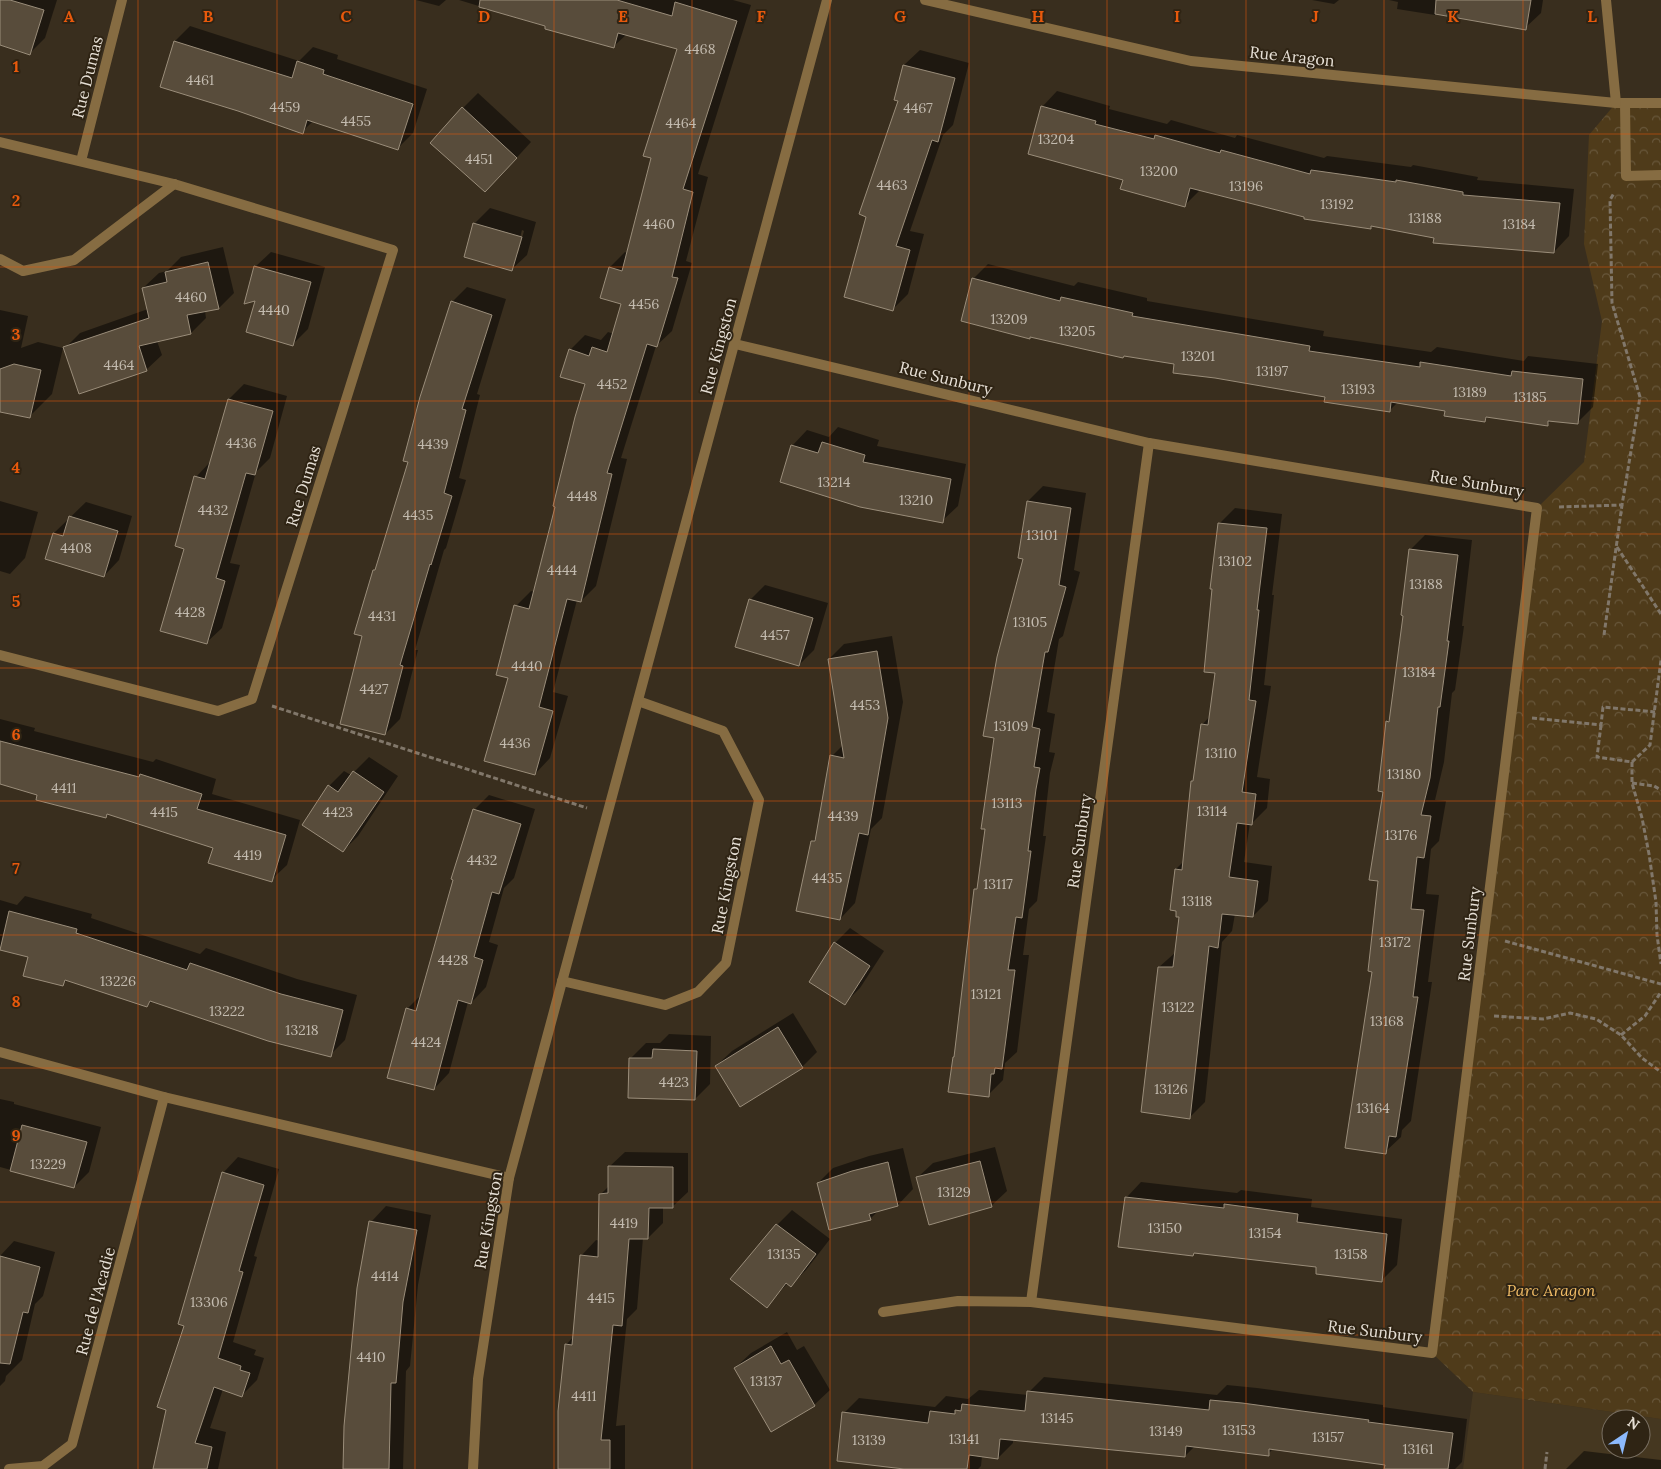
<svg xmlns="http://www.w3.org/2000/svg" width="1661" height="1469" font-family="Lora,serif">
<defs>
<pattern id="park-crowns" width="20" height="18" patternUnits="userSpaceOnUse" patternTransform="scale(1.25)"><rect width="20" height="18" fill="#4f3b1a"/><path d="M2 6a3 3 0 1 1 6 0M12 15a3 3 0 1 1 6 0" fill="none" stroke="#68573b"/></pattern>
</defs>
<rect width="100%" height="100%" fill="#392e1e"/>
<!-- built -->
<path fill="#453720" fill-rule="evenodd" d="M 1473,1392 L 1661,1419 L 1661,1469 L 1463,1469 ZM 1611,1419 L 1641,1419 L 1641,1449 L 1611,1449 Z"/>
<!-- park -->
<path fill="url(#park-crowns)" d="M 1616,103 L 1661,103 L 1661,1419 L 1473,1392 L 1432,1353 L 1537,508 L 1584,462 L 1602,321 L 1584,244 L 1589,135 Z"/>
<!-- shadow -->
<g fill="#0007" fill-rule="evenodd">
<path d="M 0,0 L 57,0 L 45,38 L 30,53 L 0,44 Z"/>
<path d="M 416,0 L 446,0 L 439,6 Z"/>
<path d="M 459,0 L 733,0 L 751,5 L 698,174 L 708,177 L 686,261 L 692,263 L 672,331 L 656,346 L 621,458 L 627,459 L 596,586 L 581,601 L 577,600 L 553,692 L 568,696 L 550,758 L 535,774 L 510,678 L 516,606 L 531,591 L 534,592 L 587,383 L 570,350 L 585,335 L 601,340 L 608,332 L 614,334 L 623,303 L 610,267 L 625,252 L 628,253 L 679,48 L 627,34 L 613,47 Z"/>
<path d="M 1312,0 L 1339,0 L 1334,4 Z"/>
<path d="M 1389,0 L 1543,0 L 1541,13 L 1525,28 L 1437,13 L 1435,15 L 1397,9 L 1398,2 Z"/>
<path d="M 190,26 L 299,61 L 313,47 L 338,55 L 337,59 L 427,89 L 413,133 L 397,149 L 313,121 L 302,132 L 175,41 Z"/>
<path d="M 920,50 L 969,63 L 953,125 L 943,135 L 910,231 L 924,234 L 908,294 L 893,309 L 900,100 L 904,65 Z"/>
<path d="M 1057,91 L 1110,106 L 1109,109 L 1167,124 L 1171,120 L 1235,138 L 1237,135 L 1324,158 L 1327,156 L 1411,167 L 1413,165 L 1478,177 L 1477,180 L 1574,189 L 1569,236 L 1554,252 L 1436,237 L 1373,225 L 1371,227 L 1306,216 L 1200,190 L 1185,205 L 1124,179 L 1042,107 Z"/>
<path d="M 478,93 L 531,142 L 500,176 L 463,108 Z"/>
<path d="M 490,208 L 536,222 L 527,255 L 511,270 L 474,224 ZM 522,230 L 524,231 L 518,253 L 516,253 Z"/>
<path d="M 223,247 L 234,293 L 219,308 L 205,311 L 206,318 L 191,333 L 157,341 L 162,355 L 146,370 L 65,348 L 80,333 L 148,309 L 143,288 L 159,273 L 167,271 L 181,257 Z"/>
<path d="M 271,252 L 325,267 L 308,329 L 293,344 L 257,300 L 255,267 Z"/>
<path d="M 988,264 L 1074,286 L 1078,282 L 1147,298 L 1147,301 L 1324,331 L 1323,336 L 1431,352 L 1437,347 L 1524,361 L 1528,356 L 1598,364 L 1593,407 L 1577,423 L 1552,420 L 1547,425 L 1489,416 L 1485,420 L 1446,410 L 1398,402 L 1389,411 L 1175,363 L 1031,336 L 1030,338 L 973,279 Z"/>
<path d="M 467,287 L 506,299 L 477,394 L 480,395 L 459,478 L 466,480 L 446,548 L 444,550 L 415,650 L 418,650 L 400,719 L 385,734 L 364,635 L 374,570 L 377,568 L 410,461 L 452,302 Z"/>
<path d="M 0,310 L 28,316 L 21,348 L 38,342 L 63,348 L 52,394 L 29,417 L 0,410 Z"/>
<path d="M 244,384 L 287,396 L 270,458 L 256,472 L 230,563 L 240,565 L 222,628 L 206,643 L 186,548 L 196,477 L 211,461 L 229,399 Z"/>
<path d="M 838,427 L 879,440 L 877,446 L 966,464 L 958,506 L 942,521 L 792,446 L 807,430 L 829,437 Z"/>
<path d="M 1043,486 L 1086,493 L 1074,570 L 1080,572 L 1063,636 L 1059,639 L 1047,712 L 1055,714 L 1049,752 L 1055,753 L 1050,773 L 1043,836 L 1046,836 L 1037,901 L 1029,909 L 1023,955 L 1029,955 L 1017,1052 L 1005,1063 L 1003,1080 L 988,1095 L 975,890 L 979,886 L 1024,558 L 1028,501 Z"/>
<path d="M 0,501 L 38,512 L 25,558 L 10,574 L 0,571 Z"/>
<path d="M 86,502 L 132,516 L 119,560 L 104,576 L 54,533 Z"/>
<path d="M 1235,508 L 1282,514 L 1272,595 L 1274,595 L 1264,685 L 1271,686 L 1257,777 L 1270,779 L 1267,808 L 1252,823 L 1250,823 L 1244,862 L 1272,866 L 1268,901 L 1253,916 L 1235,914 L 1232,931 L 1222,942 L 1205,1102 L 1189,1118 L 1159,967 L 1176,952 L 1180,916 L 1176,869 L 1184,861 L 1192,781 L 1194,779 L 1202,725 L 1210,716 L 1216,672 L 1219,524 Z"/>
<path d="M 1425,535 L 1472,540 L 1462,626 L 1464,626 L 1455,690 L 1452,693 L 1444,762 L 1435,800 L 1446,801 L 1439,841 L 1431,849 L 1426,894 L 1439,895 L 1428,982 L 1432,982 L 1411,1121 L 1402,1130 L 1401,1137 L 1385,1152 L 1373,971 L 1380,880 L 1387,722 L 1391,718 L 1404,615 L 1410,550 Z"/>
<path d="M 765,585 L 828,603 L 814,650 L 799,665 L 750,600 Z"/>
<path d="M 892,636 L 903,702 L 882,818 L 871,829 L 855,903 L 840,919 L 813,841 L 817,836 L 832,756 L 843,745 L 829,659 L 844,644 Z"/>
<path d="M 0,719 L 35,728 L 34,731 L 153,762 L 156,759 L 216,779 L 212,794 L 300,820 L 287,865 L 271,880 L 214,847 L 109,813 L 106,817 L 39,794 L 0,783 Z"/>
<path d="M 369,757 L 398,776 L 358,836 L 343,851 L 329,786 L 344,771 L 351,775 Z"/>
<path d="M 489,795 L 535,809 L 514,878 L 504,888 L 489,942 L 498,945 L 486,987 L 471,1003 L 468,1002 L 449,1073 L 434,1089 L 407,1009 L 423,993 L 474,810 Z"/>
<path d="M 25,896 L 92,914 L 91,918 L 200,954 L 206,948 L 297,979 L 357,995 L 345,1040 L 330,1055 L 153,1000 L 147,1006 L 68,979 L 63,984 L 29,956 L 0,948 L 0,900 L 17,905 Z"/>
<path d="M 850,928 L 884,951 L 860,988 L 845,1003 L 835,943 Z"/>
<path d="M 793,1013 L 817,1052 L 802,1067 L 716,1066 L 732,1051 Z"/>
<path d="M 669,1034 L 711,1036 L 710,1084 L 695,1099 L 630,1059 L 646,1043 L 660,1043 Z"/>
<path d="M 0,1099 L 14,1102 L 14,1104 L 101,1127 L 89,1172 L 74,1187 L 0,1167 Z"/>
<path d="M 995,1147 L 1007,1191 L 991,1206 L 917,1178 L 933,1163 Z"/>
<path d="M 903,1148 L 913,1189 L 898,1205 L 879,1210 L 870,1219 L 818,1183 L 833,1168 L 869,1156 Z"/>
<path d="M 625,1152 L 688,1153 L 688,1192 L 672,1207 L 663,1207 L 663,1223 L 648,1238 L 643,1238 L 637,1309 L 627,1319 L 616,1426 L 625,1425 L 625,1469 L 559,1469 L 566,1345 L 574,1336 L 581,1256 L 596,1240 L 600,1241 L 601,1194 L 609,1186 L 609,1167 Z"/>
<path d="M 238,1157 L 279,1169 L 254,1256 L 257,1257 L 233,1342 L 256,1350 L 254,1355 L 264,1358 L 257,1380 L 242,1395 L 223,1389 L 210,1428 L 226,1432 L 218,1469 L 154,1469 L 186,1325 L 223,1173 Z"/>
<path d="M 1141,1182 L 1237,1193 L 1241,1190 L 1312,1199 L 1311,1207 L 1402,1219 L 1397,1265 L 1381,1281 L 1318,1266 L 1195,1252 L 1193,1255 L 1126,1198 Z"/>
<path d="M 386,1206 L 431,1215 L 418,1285 L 410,1366 L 406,1371 L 403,1469 L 344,1469 L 371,1222 Z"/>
<path d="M 792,1210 L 830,1239 L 806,1270 L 791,1285 L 788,1283 L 766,1306 L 777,1225 Z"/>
<path d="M 14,1241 L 55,1252 L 43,1296 L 35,1304 L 22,1360 L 6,1376 L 5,1381 L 0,1386 L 0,1256 Z"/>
<path d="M 787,1332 L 797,1350 L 804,1346 L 830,1390 L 814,1405 L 735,1368 L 751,1353 Z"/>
<path d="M 1044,1377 L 1217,1395 L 1227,1385 L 1257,1388 L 1383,1405 L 1383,1407 L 1467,1419 L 1462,1462 L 1455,1469 L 1391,1469 L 1386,1464 L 1274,1448 L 1268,1454 L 1195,1446 L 1185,1456 L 1013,1439 L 1013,1443 L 998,1458 L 982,1456 L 981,1466 L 978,1469 L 916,1469 L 844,1413 L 859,1398 L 935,1407 L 946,1396 L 968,1399 L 979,1390 L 1028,1395 L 1029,1392 Z"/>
<path d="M 1584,1451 L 1661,1460 L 1661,1469 L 1566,1469 Z"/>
</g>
<!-- building -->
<g fill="#584c3b" stroke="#9a8d7a">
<path d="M 0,0 L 10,0 L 44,10 L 30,55 L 0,45 Z"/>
<path d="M 480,0 L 617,0 L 672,16 L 675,2 L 737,21 L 683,189 L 693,192 L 672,277 L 678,278 L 657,347 L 647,344 L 607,473 L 612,474 L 581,602 L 567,599 L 539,707 L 553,711 L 535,775 L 484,761 L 508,678 L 496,675 L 514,605 L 529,609 L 555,507 L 553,506 L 575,417 L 585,384 L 560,377 L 569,349 L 589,356 L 592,347 L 607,352 L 621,304 L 600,298 L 609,267 L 622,271 L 651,158 L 643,156 L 677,49 L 618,33 L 614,48 L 545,29 L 545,26 L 479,7 Z"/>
<path d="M 1436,0 L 1531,0 L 1526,30 L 1435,14 Z"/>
<path d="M 174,41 L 292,78 L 297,61 L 324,70 L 323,74 L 413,104 L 398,150 L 307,120 L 303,134 L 238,111 L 160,87 Z"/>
<path d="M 903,65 L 955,78 L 938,142 L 932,140 L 896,246 L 910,250 L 893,311 L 844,297 L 866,217 L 859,214 L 898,101 L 894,100 Z"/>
<path d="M 1041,106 L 1096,121 L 1095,124 L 1154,139 L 1155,135 L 1220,153 L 1221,150 L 1310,174 L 1311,170 L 1396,182 L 1396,180 L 1463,192 L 1463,195 L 1560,203 L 1554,253 L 1433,243 L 1434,238 L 1371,226 L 1371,229 L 1304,219 L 1304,217 L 1190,188 L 1185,207 L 1120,189 L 1123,180 L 1028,154 Z"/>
<path d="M 462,107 L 517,158 L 485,192 L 430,143 Z"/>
<path d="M 473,223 L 522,237 L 512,271 L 464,257 Z"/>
<path d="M 208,262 L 219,309 L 187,315 L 191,334 L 139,346 L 147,371 L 79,394 L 63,347 L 149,318 L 142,288 L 167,282 L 165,272 Z"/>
<path d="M 254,266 L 311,282 L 293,346 L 246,332 L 255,301 L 244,304 Z"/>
<path d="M 972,278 L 1060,301 L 1061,297 L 1133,313 L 1132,316 L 1310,346 L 1309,351 L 1420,367 L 1420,362 L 1511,376 L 1512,371 L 1583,379 L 1578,424 L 1548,421 L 1548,426 L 1486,417 L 1485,422 L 1444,416 L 1445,411 L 1391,402 L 1390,412 L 1370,409 L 1324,402 L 1325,397 L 1215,378 L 1173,373 L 1174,364 L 1124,356 L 1123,358 L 1030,337 L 1030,339 L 961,321 Z"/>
<path d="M 451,301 L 492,315 L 462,409 L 466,410 L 444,493 L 452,496 L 431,565 L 430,564 L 400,665 L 403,666 L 385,735 L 340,724 L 362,636 L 354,634 L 373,570 L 375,570 L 408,462 L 403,461 L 420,397 Z"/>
<path d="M 14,364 L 41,370 L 30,418 L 0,412 L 0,369 Z"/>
<path d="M 228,399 L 273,411 L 255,475 L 246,473 L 216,578 L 225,581 L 207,644 L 160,631 L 184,549 L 175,546 L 194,476 L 205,479 Z"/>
<path d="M 822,442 L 865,455 L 863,462 L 951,479 L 943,523 L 860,507 L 780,482 L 791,445 L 818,453 Z"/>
<path d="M 1027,501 L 1071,508 L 1059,585 L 1066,587 L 1048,652 L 1045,652 L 1032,727 L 1040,729 L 1034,767 L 1040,768 L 1036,789 L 1028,851 L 1031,851 L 1022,918 L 1016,917 L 1008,970 L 1015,970 L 1002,1069 L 995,1068 L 994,1074 L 991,1074 L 989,1097 L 948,1092 L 953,1057 L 954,1057 L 974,889 L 977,889 L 985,829 L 981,829 L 994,738 L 983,736 L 997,657 L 1023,559 L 1018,558 Z"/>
<path d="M 69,516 L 118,531 L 104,577 L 45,559 L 53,533 L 63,536 Z"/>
<path d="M 1218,523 L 1267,528 L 1257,610 L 1259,610 L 1249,700 L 1256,701 L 1242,792 L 1256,794 L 1252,825 L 1237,823 L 1229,877 L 1258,881 L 1253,917 L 1222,914 L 1218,948 L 1209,946 L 1190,1119 L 1141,1112 L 1158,967 L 1173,967 L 1179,917 L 1176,917 L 1176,911 L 1170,910 L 1175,869 L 1182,870 L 1191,781 L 1193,781 L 1201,724 L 1208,725 L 1215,673 L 1204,672 L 1212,589 L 1210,589 Z"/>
<path d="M 1409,549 L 1458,555 L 1447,641 L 1449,641 L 1440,707 L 1438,707 L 1430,778 L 1421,815 L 1431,816 L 1424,858 L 1417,857 L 1411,909 L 1424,910 L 1413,997 L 1418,997 L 1396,1137 L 1389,1136 L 1386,1154 L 1345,1148 L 1372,972 L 1368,971 L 1378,881 L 1369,880 L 1383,792 L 1378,791 L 1386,721 L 1389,722 L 1403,616 L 1401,615 Z"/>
<path d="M 749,599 L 813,618 L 799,666 L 735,647 Z"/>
<path d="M 877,651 L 888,718 L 868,835 L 859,833 L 840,920 L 796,911 L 811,841 L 815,841 L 830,755 L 844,758 L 828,659 Z"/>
<path d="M 0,741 L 139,777 L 140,774 L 202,794 L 197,809 L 286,835 L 272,882 L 208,863 L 213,848 L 107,814 L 106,818 L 36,800 L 37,795 L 0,784 Z"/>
<path d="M 353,771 L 384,792 L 343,852 L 302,825 L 328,785 L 338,792 Z"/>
<path d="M 473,809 L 521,824 L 499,894 L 492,892 L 474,957 L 483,960 L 471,1004 L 458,1000 L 434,1090 L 387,1078 L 406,1008 L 416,1011 L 453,880 L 451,879 Z"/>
<path d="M 9,911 L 77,929 L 76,933 L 187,970 L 190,963 L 281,994 L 343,1010 L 331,1057 L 268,1041 L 150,1001 L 147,1007 L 65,980 L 63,986 L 23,976 L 28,957 L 0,950 Z"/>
<path d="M 834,942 L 870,966 L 845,1005 L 809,982 Z"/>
<path d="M 778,1027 L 803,1068 L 740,1107 L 715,1066 Z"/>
<path d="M 653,1049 L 697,1051 L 695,1100 L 628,1098 L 629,1058 L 652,1058 Z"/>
<path d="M 22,1125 L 87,1142 L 74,1188 L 10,1171 Z"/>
<path d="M 980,1161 L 992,1207 L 929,1225 L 916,1177 Z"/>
<path d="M 888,1162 L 898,1206 L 869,1214 L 871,1220 L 829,1230 L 817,1183 L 852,1171 Z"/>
<path d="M 608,1166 L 673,1167 L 673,1208 L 649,1208 L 648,1239 L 629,1239 L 622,1326 L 613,1325 L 601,1440 L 610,1440 L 610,1469 L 558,1469 L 558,1411 L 565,1344 L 572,1345 L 580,1255 L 598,1257 L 599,1194 L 608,1193 Z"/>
<path d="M 222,1172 L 264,1185 L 239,1271 L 243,1272 L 218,1358 L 241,1366 L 240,1370 L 250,1373 L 242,1397 L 214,1387 L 195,1443 L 212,1447 L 207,1469 L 153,1469 L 166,1410 L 157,1407 L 184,1326 L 178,1324 Z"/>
<path d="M 1125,1197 L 1224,1208 L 1224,1204 L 1298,1214 L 1297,1222 L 1387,1234 L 1382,1282 L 1316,1274 L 1316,1267 L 1194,1253 L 1193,1256 L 1118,1247 Z"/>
<path d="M 369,1221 L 417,1230 L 403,1302 L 396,1383 L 391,1383 L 389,1469 L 343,1469 L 344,1426 L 357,1288 Z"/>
<path d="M 776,1224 L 816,1254 L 791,1287 L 786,1283 L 767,1308 L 730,1279 Z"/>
<path d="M 0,1256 L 40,1267 L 28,1313 L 23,1312 L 10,1364 L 0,1363 Z"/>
<path d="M 771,1346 L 781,1364 L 789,1360 L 815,1406 L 771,1432 L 734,1368 Z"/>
<path d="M 1027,1391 L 1209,1410 L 1210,1400 L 1242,1403 L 1369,1420 L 1368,1422 L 1453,1433 L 1448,1469 L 1384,1469 L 1385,1465 L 1269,1449 L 1269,1456 L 1186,1446 L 1185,1457 L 1000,1439 L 998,1459 L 969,1455 L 967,1469 L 904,1469 L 837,1461 L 842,1412 L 928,1423 L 930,1411 L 955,1414 L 955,1410 L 961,1411 L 962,1404 L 1025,1411 Z"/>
</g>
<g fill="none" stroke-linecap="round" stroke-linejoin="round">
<!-- path -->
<g stroke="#81776a" stroke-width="3" stroke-dasharray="5 2.5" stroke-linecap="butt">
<path d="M 1559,507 L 1622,505 L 1640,397 L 1612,303 L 1610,200 L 1614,193"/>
<path d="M 1617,547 L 1661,614"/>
<path d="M 1604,635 L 1622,505"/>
<path d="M 272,706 L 587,808"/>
<path d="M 1532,718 L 1601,725 L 1603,707 L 1655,712"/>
<path d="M 1601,725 L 1597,757 L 1632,762 L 1650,745 L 1661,660"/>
<path d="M 1632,762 L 1632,783 L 1642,818 L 1649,854 L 1656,902 L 1657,935 L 1661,964"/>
<path d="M 1632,783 L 1654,786 L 1661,790"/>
<path d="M 1505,941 L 1661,984"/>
<path d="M 1494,1016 L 1543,1019 L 1570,1013 L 1596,1019 L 1621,1035 L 1642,1058 L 1661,1072"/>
<path d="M 1621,1035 L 1645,1016 L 1661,992"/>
<path d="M 1545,1469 L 1547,1452"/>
</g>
<!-- service -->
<path stroke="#866c42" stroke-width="10" d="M 1625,103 L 1626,176 L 1661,175"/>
<!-- minor -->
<g stroke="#866c42" stroke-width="10">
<path d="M 925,0 L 1191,61 L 1616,103 L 1661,103"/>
<path d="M 1606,0 L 1616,103"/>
<path d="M 0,142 L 174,184 L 393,250 L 252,699 L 218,711 L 0,655"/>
<path d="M 81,161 L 122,0"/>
<path d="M 0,259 L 23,271 L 74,260 L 174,184"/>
<path d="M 735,344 L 1149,443 L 1537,508 L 1432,1353 L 1031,1302 L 958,1301 L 883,1312"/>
<path d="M 562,981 L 665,1005 L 698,992 L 726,963 L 759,800 L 723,731 L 638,701"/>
<path d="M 0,1052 L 164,1097 L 509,1178"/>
<path d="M 1031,1302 L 1149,443"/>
<path d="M 9,1469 L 43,1466 L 72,1444 L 164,1097"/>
<path d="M 473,1469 L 478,1379 L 509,1178 L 827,0"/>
</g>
</g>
<!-- grid -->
<path fill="none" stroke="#e8590c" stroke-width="1" stroke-opacity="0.55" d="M 138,0 L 138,1469M 277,0 L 277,1469M 415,0 L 415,1469M 554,0 L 554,1469M 692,0 L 692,1469M 830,0 L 830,1469M 969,0 L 969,1469M 1107,0 L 1107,1469M 1246,0 L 1246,1469M 1384,0 L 1384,1469M 1523,0 L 1523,1469M 0,134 L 1661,134M 0,267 L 1661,267M 0,401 L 1661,401M 0,534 L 1661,534M 0,668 L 1661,668M 0,801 L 1661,801M 0,935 L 1661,935M 0,1068 L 1661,1068M 0,1202 L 1661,1202M 0,1335 L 1661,1335"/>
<g text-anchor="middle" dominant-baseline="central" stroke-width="4" stroke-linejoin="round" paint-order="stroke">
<!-- number labels -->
<g font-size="14" fill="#c3bbaf">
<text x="700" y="49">4468</text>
<text x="200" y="80">4461</text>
<text x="285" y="107">4459</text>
<text x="918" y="108">4467</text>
<text x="356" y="121">4455</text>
<text x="681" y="123">4464</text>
<text x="1056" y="139">13204</text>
<text x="479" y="159">4451</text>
<text x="1159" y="171">13200</text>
<text x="892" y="185">4463</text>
<text x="1246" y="186">13196</text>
<text x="1337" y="204">13192</text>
<text x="1425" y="218">13188</text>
<text x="659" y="224">4460</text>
<text x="1519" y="224">13184</text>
<text x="191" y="297">4460</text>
<text x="644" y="304">4456</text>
<text x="274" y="310">4440</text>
<text x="1009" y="319">13209</text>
<text x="1077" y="331">13205</text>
<text x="1198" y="356">13201</text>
<text x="119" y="365">4464</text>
<text x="1272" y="371">13197</text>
<text x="612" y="384">4452</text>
<text x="1358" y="389">13193</text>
<text x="1470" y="392">13189</text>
<text x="1530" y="397">13185</text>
<text x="241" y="443">4436</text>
<text x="433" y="444">4439</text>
<text x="834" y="482">13214</text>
<text x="582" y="496">4448</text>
<text x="916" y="500">13210</text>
<text x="213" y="510">4432</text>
<text x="418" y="515">4435</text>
<text x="1042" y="535">13101</text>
<text x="76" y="548">4408</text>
<text x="1235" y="561">13102</text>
<text x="562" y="570">4444</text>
<text x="1426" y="584">13188</text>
<text x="190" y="612">4428</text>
<text x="382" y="616">4431</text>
<text x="1030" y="622">13105</text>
<text x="775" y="635">4457</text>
<text x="527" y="666">4440</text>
<text x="1419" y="672">13184</text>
<text x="374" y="689">4427</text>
<text x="865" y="705">4453</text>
<text x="1011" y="726">13109</text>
<text x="515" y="743">4436</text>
<text x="1221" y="753">13110</text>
<text x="1404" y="774">13180</text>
<text x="64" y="788">4411</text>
<text x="1007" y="803">13113</text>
<text x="1212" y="811">13114</text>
<text x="164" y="812">4415</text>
<text x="338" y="812">4423</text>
<text x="843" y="816">4439</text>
<text x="1401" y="835">13176</text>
<text x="248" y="855">4419</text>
<text x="482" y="860">4432</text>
<text x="827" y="878">4435</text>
<text x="998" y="884">13117</text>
<text x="1197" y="901">13118</text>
<text x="1395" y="942">13172</text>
<text x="453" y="960">4428</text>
<text x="118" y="981">13226</text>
<text x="986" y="994">13121</text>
<text x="1178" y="1007">13122</text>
<text x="227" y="1011">13222</text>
<text x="1387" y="1021">13168</text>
<text x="302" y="1030">13218</text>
<text x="426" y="1042">4424</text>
<text x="674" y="1082">4423</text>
<text x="1171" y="1089">13126</text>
<text x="1373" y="1108">13164</text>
<text x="48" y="1164">13229</text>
<text x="954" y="1192">13129</text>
<text x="624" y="1223">4419</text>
<text x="1165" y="1228">13150</text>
<text x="1265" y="1233">13154</text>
<text x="784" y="1254">13135</text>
<text x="1351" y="1254">13158</text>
<text x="385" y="1276">4414</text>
<text x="601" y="1298">4415</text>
<text x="209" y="1302">13306</text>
<text x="371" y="1357">4410</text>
<text x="766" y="1381">13137</text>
<text x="584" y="1396">4411</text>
<text x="1057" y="1418">13145</text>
<text x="1239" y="1430">13153</text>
<text x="1166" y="1431">13149</text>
<text x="1328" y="1437">13157</text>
<text x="964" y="1439">13141</text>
<text x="869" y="1440">13139</text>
<text x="1418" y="1449">13161</text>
</g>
<!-- street labels -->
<g font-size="16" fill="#e7e0d6" stroke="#2f2414">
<text transform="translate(1292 56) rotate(6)">Rue Aragon</text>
<text transform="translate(87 77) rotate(-76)">Rue Dumas</text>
<text transform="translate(718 346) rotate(-75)">Rue Kingston</text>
<text transform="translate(946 378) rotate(14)">Rue Sunbury</text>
<text transform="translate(1477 483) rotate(10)">Rue Sunbury</text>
<text transform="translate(303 486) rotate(-73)">Rue Dumas</text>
<text transform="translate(1079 841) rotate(-82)">Rue Sunbury</text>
<text transform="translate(726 885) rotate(-79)">Rue Kingston</text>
<text transform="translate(1469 934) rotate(-83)">Rue Sunbury</text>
<text transform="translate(488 1220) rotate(-80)">Rue Kingston</text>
<text transform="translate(95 1301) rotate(-75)">Rue de l'Acadie</text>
<text transform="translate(1375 1331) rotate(7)">Rue Sunbury</text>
</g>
<!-- park labels -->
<g font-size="16" font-style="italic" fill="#efbb65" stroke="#2f2414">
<text x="1551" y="1290">Parc Aragon</text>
</g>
</g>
<g font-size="16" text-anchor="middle" font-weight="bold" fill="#e8590c" stroke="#2f2414" stroke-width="4" stroke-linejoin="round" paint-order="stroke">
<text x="69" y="22">A</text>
<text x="208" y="22">B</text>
<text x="346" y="22">C</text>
<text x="484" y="22">D</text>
<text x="623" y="22">E</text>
<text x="761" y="22">F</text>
<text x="900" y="22">G</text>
<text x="1038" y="22">H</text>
<text x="1177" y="22">I</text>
<text x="1315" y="22">J</text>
<text x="1453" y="22">K</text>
<text x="1592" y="22">L</text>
<text x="16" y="72">1</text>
<text x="16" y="206">2</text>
<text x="16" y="340">3</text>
<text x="16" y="473">4</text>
<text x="16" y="607">5</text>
<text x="16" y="740">6</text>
<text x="16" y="874">7</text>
<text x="16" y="1007">8</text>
<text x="16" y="1141">9</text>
</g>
<!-- north arrow -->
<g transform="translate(1626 1434) rotate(35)"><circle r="24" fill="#2f2414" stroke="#796f62"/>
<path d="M0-4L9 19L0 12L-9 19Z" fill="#8cb9fc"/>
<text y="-8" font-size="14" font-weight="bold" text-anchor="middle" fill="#e7e0d6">N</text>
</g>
</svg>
